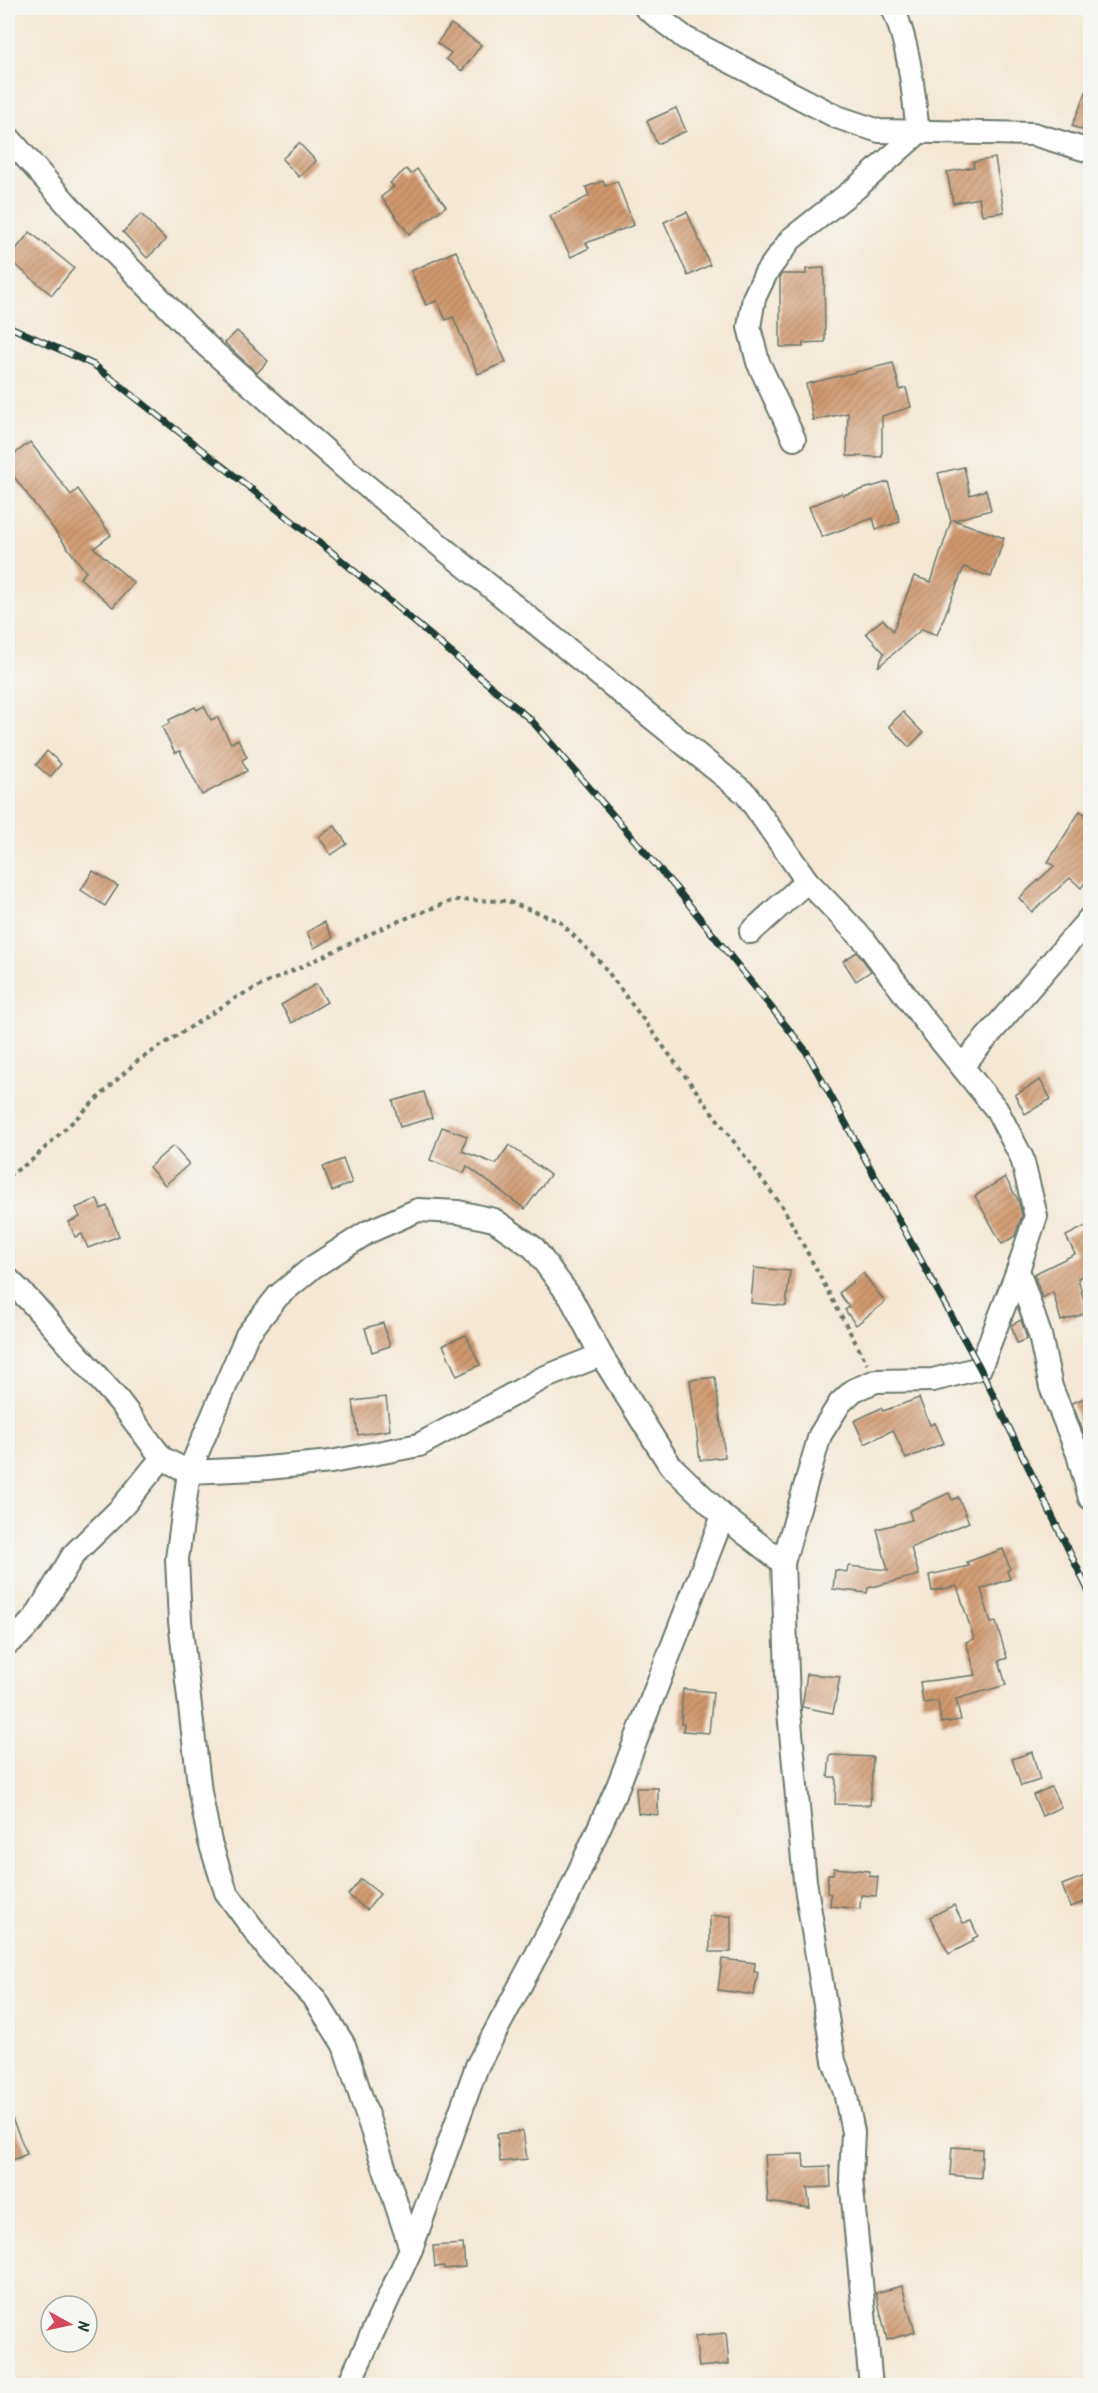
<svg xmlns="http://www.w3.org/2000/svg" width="1098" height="2393" font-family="Kalam,sans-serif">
<defs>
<pattern id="building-hatch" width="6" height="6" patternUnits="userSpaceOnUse" patternTransform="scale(1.5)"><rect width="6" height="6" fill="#d1996e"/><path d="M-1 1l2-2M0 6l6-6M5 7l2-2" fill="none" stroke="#a97e5b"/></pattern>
</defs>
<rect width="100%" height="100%" fill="#f6f6f2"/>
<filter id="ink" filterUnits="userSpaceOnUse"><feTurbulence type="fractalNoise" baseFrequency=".0167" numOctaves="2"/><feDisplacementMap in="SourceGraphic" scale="12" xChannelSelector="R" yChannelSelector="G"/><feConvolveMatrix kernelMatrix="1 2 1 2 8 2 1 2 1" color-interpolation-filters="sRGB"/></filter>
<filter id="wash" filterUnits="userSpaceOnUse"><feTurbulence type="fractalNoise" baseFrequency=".008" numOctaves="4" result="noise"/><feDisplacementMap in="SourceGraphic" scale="24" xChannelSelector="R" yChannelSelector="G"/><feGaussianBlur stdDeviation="1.35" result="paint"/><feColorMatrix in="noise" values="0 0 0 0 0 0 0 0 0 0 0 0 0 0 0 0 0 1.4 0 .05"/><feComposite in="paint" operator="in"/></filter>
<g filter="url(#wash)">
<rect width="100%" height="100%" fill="#f4e7d4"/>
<g id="blocks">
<!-- building -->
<g fill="url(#building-hatch)">
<path d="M 451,24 L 481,45 L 462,71 L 446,59 L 451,53 L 437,43 Z"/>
<path d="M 1090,83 L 1090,133 L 1072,126 Z"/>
<path d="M 676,108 L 686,131 L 657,144 L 647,121 Z"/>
<path d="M 299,143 L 316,161 L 299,177 L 282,159 Z"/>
<path d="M 995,158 L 1004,212 L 982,215 L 979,198 L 953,203 L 947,172 L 974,167 L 973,162 Z"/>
<path d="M 406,169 L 411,174 L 417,169 L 446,206 L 409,234 L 381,197 L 394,187 L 390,183 Z"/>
<path d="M 603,181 L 605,186 L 617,181 L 634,225 L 586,243 L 589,248 L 571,257 L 550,216 L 589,196 L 586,187 Z"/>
<path d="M 687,212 L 710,265 L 688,276 L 664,222 Z"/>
<path d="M 141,214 L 166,240 L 147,258 L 123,232 Z"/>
<path d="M 30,232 L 74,268 L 52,295 L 8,259 Z"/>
<path d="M 456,251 L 506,362 L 478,374 L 453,317 L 446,320 L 437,301 L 426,305 L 411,271 Z"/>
<path d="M 824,268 L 825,342 L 803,343 L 803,347 L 780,347 L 780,276 L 782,274 L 806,274 L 806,269 Z"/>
<path d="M 237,331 L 268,361 L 257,373 L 225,343 Z"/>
<path d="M 893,363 L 900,390 L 906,388 L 911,407 L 882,416 L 882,457 L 847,456 L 848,413 L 813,420 L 806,384 Z"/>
<path d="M 30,442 L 71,495 L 78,489 L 111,535 L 94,548 L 134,583 L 113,607 L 80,578 L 86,572 L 8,469 L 8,459 Z"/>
<path d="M 964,467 L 970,495 L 986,490 L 991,510 L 954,520 L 1004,538 L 991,577 L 964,567 L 937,635 L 922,629 L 878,667 L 884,653 L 866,633 L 883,619 L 893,631 L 914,576 L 931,582 L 951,521 L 938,473 Z"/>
<path d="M 888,482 L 900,522 L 876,529 L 873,518 L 822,537 L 809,507 L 842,493 L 843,495 Z"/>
<path d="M 204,706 L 211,720 L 217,717 L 231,743 L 238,739 L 247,757 L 242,760 L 247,771 L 202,795 L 180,751 L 175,753 L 162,727 L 170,723 L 169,720 L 195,707 L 197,710 Z"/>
<path d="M 903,712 L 923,733 L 909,747 L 889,726 Z"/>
<path d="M 47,751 L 61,764 L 50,777 L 36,765 Z"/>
<path d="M 1080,811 L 1090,817 L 1090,876 L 1081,888 L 1070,878 L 1032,912 L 1019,898 L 1054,866 L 1048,862 Z"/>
<path d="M 335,826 L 347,844 L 331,855 L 319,837 Z"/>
<path d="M 93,871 L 118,886 L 105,906 L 81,890 Z"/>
<path d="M 324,922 L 333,938 L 314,948 L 307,932 Z"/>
<path d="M 857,952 L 871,971 L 856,981 L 843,961 Z"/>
<path d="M 316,984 L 327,1002 L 292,1023 L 281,1005 Z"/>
<path d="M 1040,1080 L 1051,1099 L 1025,1114 L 1015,1095 Z"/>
<path d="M 424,1092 L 432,1118 L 400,1127 L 393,1101 Z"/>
<path d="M 442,1127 L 467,1136 L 462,1151 L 496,1164 L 509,1145 L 550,1175 L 525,1209 L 467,1166 L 464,1173 L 430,1160 Z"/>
<path d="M 173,1146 L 189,1164 L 165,1185 L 149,1167 Z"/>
<path d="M 343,1159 L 352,1183 L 332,1191 L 323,1167 Z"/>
<path d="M 1005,1177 L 1018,1200 L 1022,1215 L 1015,1236 L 1002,1244 L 975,1196 Z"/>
<path d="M 97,1199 L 101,1209 L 107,1206 L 119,1236 L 88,1248 L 82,1234 L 75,1237 L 69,1222 L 80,1217 L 76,1208 Z"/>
<path d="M 1090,1224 L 1090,1286 L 1085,1275 L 1078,1278 L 1087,1313 L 1061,1321 L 1053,1292 L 1042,1298 L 1034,1274 L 1075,1254 L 1066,1236 Z"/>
<path d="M 754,1268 L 790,1271 L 786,1306 L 751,1303 Z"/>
<path d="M 863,1273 L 885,1302 L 856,1325 L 845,1310 L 849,1307 L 839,1293 Z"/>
<path d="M 1021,1320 L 1027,1339 L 1017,1343 L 1011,1325 Z"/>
<path d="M 383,1323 L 390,1346 L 372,1352 L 365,1328 Z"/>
<path d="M 466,1335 L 480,1365 L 457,1376 L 443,1345 Z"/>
<path d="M 715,1377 L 725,1457 L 700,1460 L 690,1380 Z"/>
<path d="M 386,1397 L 390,1430 L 358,1435 L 353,1401 Z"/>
<path d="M 919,1398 L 930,1425 L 935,1423 L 944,1443 L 906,1459 L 893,1430 L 865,1444 L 854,1421 L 881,1408 L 883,1411 Z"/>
<path d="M 1085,1398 L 1090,1414 L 1090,1449 L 1072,1403 Z"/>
<path d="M 949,1493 L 952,1500 L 958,1497 L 969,1522 L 911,1548 L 919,1575 L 868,1588 L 867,1593 L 833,1589 L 835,1570 L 847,1572 L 848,1566 L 888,1570 L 877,1529 L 912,1520 L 909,1511 Z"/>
<path d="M 1003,1549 L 1010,1569 L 1007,1571 L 1010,1579 L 981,1589 L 991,1623 L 996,1622 L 1007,1658 L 999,1661 L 1006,1685 L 956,1699 L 961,1720 L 941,1723 L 938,1701 L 923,1703 L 920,1682 L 976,1675 L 966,1642 L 974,1639 L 957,1586 L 932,1591 L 929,1575 L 969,1566 L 967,1562 Z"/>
<path d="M 807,1674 L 840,1677 L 833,1713 L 802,1707 Z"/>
<path d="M 683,1689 L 713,1692 L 709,1733 L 683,1731 L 684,1724 L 681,1724 Z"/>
<path d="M 1032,1752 L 1040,1780 L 1021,1786 L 1012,1759 Z"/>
<path d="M 830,1755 L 873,1757 L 870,1805 L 835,1804 L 836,1777 L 828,1777 Z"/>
<path d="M 1051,1787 L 1061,1807 L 1042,1816 L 1033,1795 Z"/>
<path d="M 636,1788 L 658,1788 L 658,1815 L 638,1813 Z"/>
<path d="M 834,1868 L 869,1871 L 869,1876 L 878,1877 L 876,1896 L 861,1895 L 860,1909 L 830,1906 L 831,1894 L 827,1893 L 828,1874 L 833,1874 Z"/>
<path d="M 1090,1874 L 1090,1900 L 1070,1907 L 1062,1885 Z"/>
<path d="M 361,1879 L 380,1894 L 367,1910 L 348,1895 Z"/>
<path d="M 954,1905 L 963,1923 L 971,1921 L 978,1936 L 972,1939 L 974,1941 L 949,1954 L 930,1917 Z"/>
<rect x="710" y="1916" width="21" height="36"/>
<path d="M 722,1959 L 755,1963 L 754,1972 L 758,1972 L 754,1995 L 718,1990 Z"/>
<path d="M 8,2109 L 27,2154 L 8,2162 Z"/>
<path d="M 523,2131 L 527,2159 L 500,2162 L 497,2134 Z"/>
<path d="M 952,2147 L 982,2149 L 981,2178 L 950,2175 Z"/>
<path d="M 803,2154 L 804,2167 L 830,2166 L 831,2187 L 807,2188 L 810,2208 L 768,2202 L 765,2155 Z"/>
<path d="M 463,2244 L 465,2267 L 444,2269 L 444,2266 L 435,2267 L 433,2246 Z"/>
<path d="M 902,2286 L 915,2332 L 887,2340 L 876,2293 Z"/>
<path d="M 726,2333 L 729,2364 L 699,2367 L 695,2336 Z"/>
</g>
</g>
</g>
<g filter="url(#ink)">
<use href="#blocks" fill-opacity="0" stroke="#6a786c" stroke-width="1.5"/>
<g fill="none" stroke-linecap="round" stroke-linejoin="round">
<!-- minor casing -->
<g stroke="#6a786c" stroke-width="26">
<g id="minor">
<path d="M 646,8 L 685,38 L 837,117 L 879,131 L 1033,134 L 1090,151"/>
<path d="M 8,137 L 74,212 L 207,346 L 353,475 L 746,794 L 807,881 L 865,941 L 921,1016 L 997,1110 L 1022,1158 L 1036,1216 L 1018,1270 L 1040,1335 L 1051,1387 L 1078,1454 L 1090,1498"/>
<path d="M 794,439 L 758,362 L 749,327 L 754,298 L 766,273 L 791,239 L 856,188 L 918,133 C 913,90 910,48 893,8"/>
<path d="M 751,932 L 807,881"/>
<path d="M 962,1066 L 1090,918"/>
<path d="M 8,1279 L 32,1303 L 119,1401 L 162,1458 L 189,1472 L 256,1469 L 331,1462 L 419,1445 L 543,1378 L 601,1355"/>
<path d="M 8,1643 L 19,1635 L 35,1618 L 74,1554 L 122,1507 L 162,1458"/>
<path d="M 411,2249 L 344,2045 L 315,1999 L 271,1953 L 226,1892 L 210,1842 L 200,1792 L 180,1621 L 177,1559 L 189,1472 L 247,1335 L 278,1296 L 313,1267 L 368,1232 L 418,1210 L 458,1212 L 494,1220 L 534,1248 L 571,1298 L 601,1355 L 670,1465 L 723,1516 L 783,1563"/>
<path d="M 348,2386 L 411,2249 L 477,2066 L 568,1896 L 618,1786 L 723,1516"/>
<path d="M 871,2386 L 851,2179 L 853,2132 L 845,2092 L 834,2061 L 805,1881 L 788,1701 L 783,1563 L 820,1435 L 840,1403 L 854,1390 L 876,1381 L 933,1380 L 980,1368 L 1018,1270"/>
</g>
</g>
<!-- path -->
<path stroke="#6a786c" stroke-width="4" stroke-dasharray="4.5 4.5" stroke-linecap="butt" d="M 8,1176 L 31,1161 L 136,1062 L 237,997 L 391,924 L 454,900 L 507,901 L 559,921 L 602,964 L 784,1209 L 867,1364"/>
<!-- minor -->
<use href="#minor" stroke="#fff" stroke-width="22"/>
<!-- rail casing -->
<g stroke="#1f3d34" stroke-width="7">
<path id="rail" d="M 8,326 L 94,365 L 334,554 L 532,721 L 675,887 L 806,1051 L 980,1368 L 1090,1594"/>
</g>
<!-- rail -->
<use href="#rail" stroke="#f6f6f2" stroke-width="4.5" stroke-dasharray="14" stroke-linecap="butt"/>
</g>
</g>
<!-- margin -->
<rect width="1098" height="2393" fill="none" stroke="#f6f6f2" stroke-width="30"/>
<!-- north arrow -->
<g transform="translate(69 2324) rotate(98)"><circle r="28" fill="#f6f6f2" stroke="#a0aca6" stroke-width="1.5"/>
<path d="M0-4.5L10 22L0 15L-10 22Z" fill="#d1495b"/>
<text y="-9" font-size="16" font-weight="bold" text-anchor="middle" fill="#1f3d34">N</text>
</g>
</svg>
